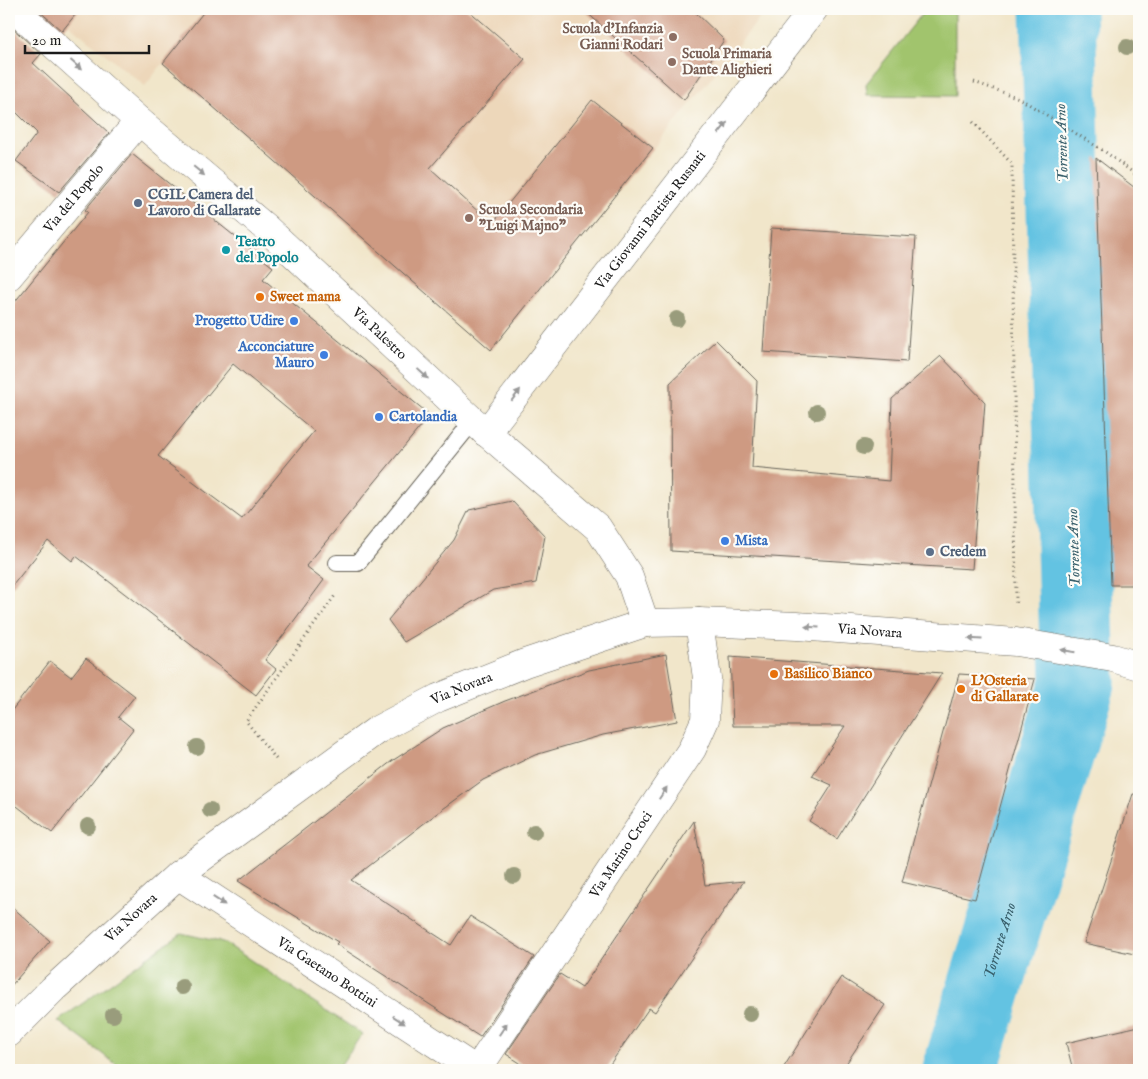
<svg xmlns="http://www.w3.org/2000/svg" width="1148" height="1079" font-family="'IM FELL English',serif">
<rect width="100%" height="100%" fill="#fdfcf7"/>
<filter id="ink" filterUnits="userSpaceOnUse"><feTurbulence type="fractalNoise" baseFrequency=".02" numOctaves="2"/><feDisplacementMap in="SourceGraphic" scale="10" xChannelSelector="R" yChannelSelector="G"/><feConvolveMatrix kernelMatrix="1 2 1 2 8 2 1 2 1" color-interpolation-filters="sRGB"/></filter>
<filter id="wash" filterUnits="userSpaceOnUse"><feTurbulence type="fractalNoise" baseFrequency=".0096" numOctaves="4" result="noise"/><feDisplacementMap in="SourceGraphic" scale="20" xChannelSelector="R" yChannelSelector="G"/><feGaussianBlur stdDeviation="1.12" result="paint"/><feColorMatrix in="noise" values="0 0 0 0 0 0 0 0 0 0 0 0 0 0 0 0 0 1.4 0 .05"/><feComposite in="paint" operator="in"/></filter>
<g filter="url(#wash)">
<rect width="100%" height="100%" fill="#f1e6ca"/>
<!-- built -->
<path fill="#edd7ba" d="M 80,9 L 767,9 L 491,350 L 163,63 L 145,86 L 68,24 Z"/>
<!-- green -->
<g fill="#a1c46d" stroke="#5e7044">
<path d="M 926,9 L 955,9 L 955,96 L 867,95 L 866,84 Z"/>
<path d="M 181,933 L 225,943 L 362,1034 L 337,1070 L 124,1070 L 58,1021 Z"/>
</g>
<g fill="none" stroke-linecap="round" stroke-linejoin="round">
<!-- river -->
<path stroke="#63c3e2" stroke-width="75" id="s1" d="M 960,1070 L 1078,683 L 1058,9"/>
</g>
<g id="blocks">
<!-- building -->
<g fill="#ce9a82" fill-rule="evenodd">
<path d="M 37,9 L 80,9 L 62,31 Z"/>
<path d="M 206,9 L 467,9 L 525,59 L 430,168 L 492,224 L 592,100 L 653,148 L 491,350 L 163,63 Z"/>
<path d="M 583,9 L 692,9 L 724,40 L 684,100 Z"/>
<path d="M 9,25 L 41,54 L 33,63 L 109,133 L 59,192 L 16,161 L 37,133 L 9,105 Z"/>
<path d="M 132,154 L 273,267 L 263,279 L 430,415 L 306,566 L 324,580 L 265,660 L 276,669 L 256,695 L 76,556 L 72,561 L 48,541 L 9,590 L 9,309 L 88,212 L 85,210 ZM 233,364 L 314,431 L 242,519 L 158,456 Z"/>
<path d="M 1096,158 L 1139,191 L 1139,585 L 1111,585 Z"/>
<path d="M 771,228 L 916,237 L 907,362 L 763,352 Z"/>
<path d="M 716,340 L 757,381 L 752,468 L 889,481 L 892,399 L 941,356 L 985,402 L 972,569 L 671,551 L 670,383 Z"/>
<path d="M 512,501 L 545,536 L 536,583 L 493,590 L 404,642 L 388,620 L 454,540 L 469,510 Z"/>
<path d="M 666,654 L 677,721 L 603,735 L 535,755 L 483,780 L 436,814 L 351,880 L 451,945 L 470,916 L 534,957 L 480,1037 L 336,944 L 338,942 L 238,881 L 392,761 L 443,728 L 505,701 L 589,670 Z"/>
<path d="M 730,657 L 875,668 L 942,673 L 837,839 L 809,821 L 832,785 L 812,776 L 845,726 L 733,726 Z"/>
<path d="M 86,658 L 135,696 L 118,717 L 133,729 L 52,833 L 9,800 L 9,714 L 50,661 L 71,677 Z"/>
<path d="M 959,674 L 1035,679 L 975,899 L 902,882 Z"/>
<path d="M 1133,794 L 1139,795 L 1139,955 L 1084,943 Z"/>
<path d="M 694,821 L 705,885 L 744,881 L 655,1012 L 649,1008 L 606,1070 L 531,1070 L 506,1054 L 560,974 L 582,988 Z"/>
<path d="M 9,904 L 50,941 L 9,988 Z"/>
<path d="M 841,977 L 885,1005 L 842,1070 L 782,1070 Z"/>
<path d="M 1139,1026 L 1139,1070 L 1073,1070 L 1066,1043 Z"/>
</g>
</g>
</g>
<g filter="url(#ink)">
<use href="#blocks" fill-opacity="0" stroke="#676359" stroke-width="1"/>
<g fill="none" stroke-linecap="round" stroke-linejoin="round">
<!-- lane casing -->
<g stroke="#676359" stroke-width="18">
<path id="lane" d="M 337,563 L 358,563 L 473,421"/>
</g>
<!-- street casing -->
<g stroke="#676359" stroke-width="29">
<g id="street">
<path id="s2" d="M 14,9 L 139,121 L 266,228 L 473,421 L 598,528 L 629,576 L 645,623"/>
<path id="s3" d="M 9,276 L 139,121"/>
<path id="s4" d="M 486,433 L 814,9"/>
<path id="s5" d="M 178,875 L 476,1070"/>
<path id="s6" d="M 9,1033 L 53,989 L 178,875 L 377,730 L 438,698 L 525,663 L 645,623 L 699,622 L 797,626 L 1016,642 L 1113,658 L 1139,666"/>
<path id="s7" d="M 477,1070 L 692,749 L 705,720 L 707,678 L 699,622"/>
</g>
</g>
<!-- path -->
<g stroke="#676359" stroke-width="3" stroke-dasharray="1 4" stroke-linecap="butt">
<path d="M 974,82 L 1019,98 L 1104,151 L 1139,177"/>
<path d="M 973,122 L 1012,164 L 1016,606"/>
<path d="M 276,759 L 246,721 L 336,594"/>
</g>
<!-- lane -->
<use href="#lane" stroke="#fff" stroke-width="16"/>
<!-- street -->
<use href="#street" stroke="#fff" stroke-width="28"/>
</g>
<!-- trees -->
<g fill="#999c7c">
<circle cx="1127" cy="47" r="8"/>
<circle cx="677" cy="319" r="8"/>
<circle cx="817" cy="412" r="8"/>
<circle cx="864" cy="447" r="8"/>
<circle cx="197" cy="747" r="8"/>
<circle cx="210" cy="810" r="8"/>
<circle cx="88" cy="826" r="8"/>
<circle cx="534" cy="832" r="8"/>
<circle cx="514" cy="876" r="8"/>
<circle cx="182" cy="987" r="8"/>
<circle cx="750" cy="1014" r="8"/>
<circle cx="113" cy="1015" r="8"/>
</g>
<!-- one-way arrows -->
<defs><path id="oneway-solid" d="M-6-.8H1V-3.2L6.5 0L1 3.2V.8H-6Z" transform="scale(1.25)"/></defs>
<g fill="#999">
<use href="#oneway-solid" transform="translate(76 65) rotate(42)"/>
<use href="#oneway-solid" transform="translate(723 128) rotate(-52)"/>
<use href="#oneway-solid" transform="translate(199 171) rotate(40)"/>
<use href="#oneway-solid" transform="translate(423 374) rotate(43)"/>
<use href="#oneway-solid" transform="translate(516 395) rotate(-52)"/>
<use href="#oneway-solid" transform="translate(812 627) rotate(-176)"/>
<use href="#oneway-solid" transform="translate(975 639) rotate(-176)"/>
<use href="#oneway-solid" transform="translate(1068 651) rotate(-170)"/>
<use href="#oneway-solid" transform="translate(663 793) rotate(-56)"/>
<use href="#oneway-solid" transform="translate(219 901) rotate(33)"/>
<use href="#oneway-solid" transform="translate(399 1020) rotate(33)"/>
<use href="#oneway-solid" transform="translate(503 1029) rotate(-56)"/>
</g>
</g>
<!-- markers -->
<g fill="#8d6e63" stroke="#fdfcf7" stroke-width="2">
<circle cx="673" cy="37" r="5"/>
<circle cx="672" cy="62" r="5"/>
<circle cx="469" cy="218" r="5"/>
</g>
<g fill="#5c6f8a" stroke="#fdfcf7" stroke-width="2">
<circle cx="138" cy="203" r="5"/>
<circle cx="930" cy="552" r="5"/>
</g>
<circle fill="#0f9aa8" stroke="#fdfcf7" stroke-width="2" cx="226" cy="250" r="5"/>
<g fill="#e8710a" stroke="#fdfcf7" stroke-width="2">
<circle cx="260" cy="297" r="5"/>
<circle cx="774" cy="674" r="5"/>
<circle cx="961" cy="689" r="5"/>
</g>
<g fill="#3f7fe0" stroke="#fdfcf7" stroke-width="2">
<circle cx="294" cy="321" r="5"/>
<circle cx="324" cy="355" r="5"/>
<circle cx="379" cy="417" r="5"/>
<circle cx="725" cy="541" r="5"/>
</g>
<g text-anchor="middle" dominant-baseline="central" stroke-width="4.5" stroke-linejoin="round" paint-order="stroke">
<!-- education labels -->
<g font-size="14" font-weight="bold" fill="#785e54" stroke="#fdfcf7" text-anchor="start">
<text x="663" y="29" text-anchor="end">Scuola d'Infanzia<tspan x="663" dy="16">Gianni Rodari</tspan></text>
<text x="682" y="54">Scuola Primaria<tspan x="682" dy="16">Dante Alighieri</tspan></text>
<text x="479" y="210">Scuola Secondaria<tspan x="479" dy="16">"Luigi Majno"</tspan></text>
</g>
<!-- service labels -->
<g font-size="14" font-weight="bold" fill="#4e5e75" stroke="#fdfcf7" text-anchor="start">
<text x="148" y="195">CGIL Camera del<tspan x="148" dy="16">Lavoro di Gallarate</tspan></text>
<text x="940" y="552">Credem</text>
</g>
<!-- street labels -->
<g font-size="14" fill="#1c1c1c" stroke="#fdfcf7">
<text stroke="none"><textPath href="#s3" startOffset="101">Via del Popolo</textPath></text>
<text stroke="none"><textPath href="#s4" startOffset="269">Via Giovanni Battista Rusnati</textPath></text>
<text stroke="none"><textPath href="#s2" startOffset="489">Via Palestro</textPath></text>
<text stroke="none"><textPath href="#s6" startOffset="992">Via Novara</textPath></text>
<text stroke="none"><textPath href="#s6" startOffset="572">Via Novara</textPath></text>
<text stroke="none"><textPath href="#s7" startOffset="259">Via Marino Croci</textPath></text>
<text stroke="none"><textPath href="#s6" startOffset="168">Via Novara</textPath></text>
<text stroke="none"><textPath href="#s5" startOffset="178">Via Gaetano Bottini</textPath></text>
</g>
<!-- culture labels -->
<g font-size="14" font-weight="bold" fill="#0d838f" stroke="#fdfcf7" text-anchor="start">
<text x="236" y="242">Teatro<tspan x="236" dy="16">del Popolo</tspan></text>
</g>
<!-- food labels -->
<g font-size="14" font-weight="bold" fill="#c56008" stroke="#fdfcf7" text-anchor="start">
<text x="270" y="297">Sweet mama</text>
<text x="784" y="674">Basilico Bianco</text>
<text x="971" y="681">L'Osteria<tspan x="971" dy="16">di Gallarate</tspan></text>
</g>
<!-- shop labels -->
<g font-size="14" font-weight="bold" fill="#366cbe" stroke="#fdfcf7" text-anchor="end">
<text x="284" y="321">Progetto Udire</text>
<text x="314" y="347">Acconciature<tspan x="314" dy="16">Mauro</tspan></text>
<text x="389" y="417" text-anchor="start">Cartolandia</text>
<text x="735" y="541" text-anchor="start">Mista</text>
</g>
<!-- water labels -->
<g font-size="15" font-style="italic" fill="#385f6b" stroke="#fdfcf7">
<text transform="translate(1062 143) rotate(-92)">Torrente Arno</text>
<text transform="translate(1074 548) rotate(-92)">Torrente Arno</text>
<text stroke="none"><textPath href="#s1" startOffset="135">Torrente Arno</textPath></text>
</g>
</g>
<!-- margin -->
<rect width="1148" height="1079" fill="none" stroke="#fdfcf7" stroke-width="30"/>
<!-- scale -->
<path d="M25 45v8h124v-8" fill="none" stroke="#1c1c1c" stroke-width="2.5"/>
<text x="32" y="45" font-size="15" fill="#1c1c1c" stroke="#fdfcf7" stroke-width="4" paint-order="stroke">20 m</text>
</svg>
